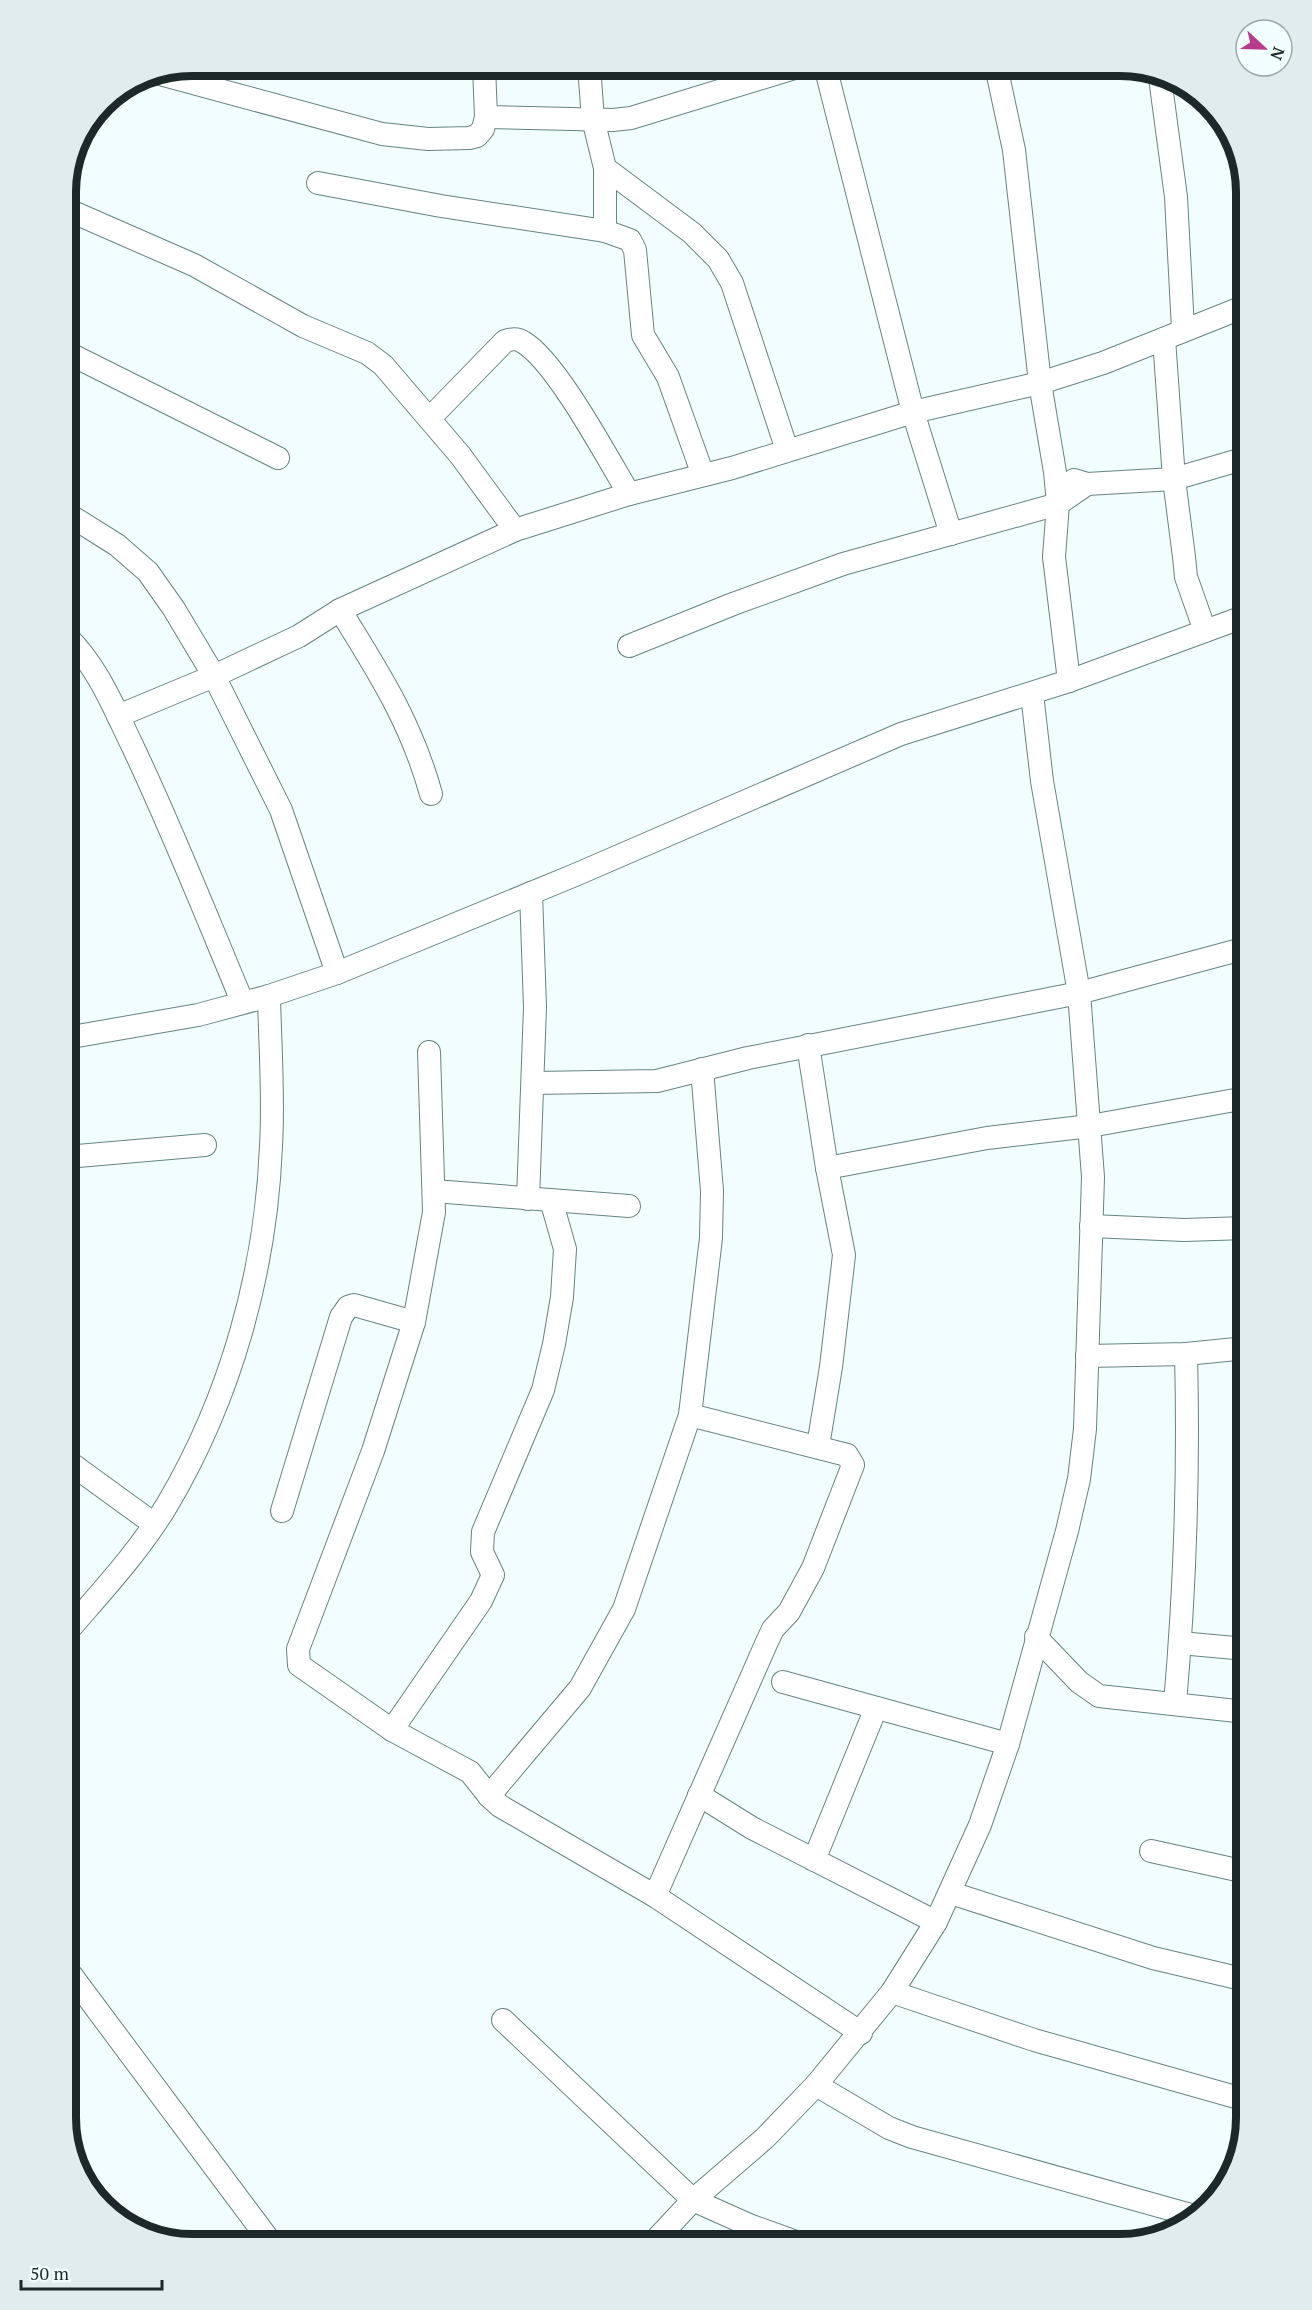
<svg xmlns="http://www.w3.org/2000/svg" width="1312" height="2310" font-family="'PT Serif',serif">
<rect width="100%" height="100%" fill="#f1fefd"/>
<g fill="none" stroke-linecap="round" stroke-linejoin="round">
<!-- street casing -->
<g stroke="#668482" stroke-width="24">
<g id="street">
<path d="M 589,66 L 593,119 L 605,168 L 605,231"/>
<path d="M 825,66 L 913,412 L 951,534"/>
<path d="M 996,66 L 1014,150 L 1040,383 L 1055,472 L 1058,504 L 1054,557 L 1069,681"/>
<path d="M 156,73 L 382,134 L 428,139 L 469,138 L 477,136 L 483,129 L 486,117 L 484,66"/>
<path d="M 1160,78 L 1176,197 L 1183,329"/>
<path d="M 486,117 L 613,120 L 631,118 L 801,66"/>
<path d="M 605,168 L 692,233 L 718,259 L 732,283 L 787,450"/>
<path d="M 318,183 L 441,206 L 605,231 L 630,240 L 635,250 L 643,335 L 668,377 L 703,475"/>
<path d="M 66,209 L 194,265 L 303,326 L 367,353 L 383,365 L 460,455 L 515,530"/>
<path d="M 1164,339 L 1174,479 L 1184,557 L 1186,577 L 1205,631"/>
<path d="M 66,352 L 278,458"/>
<path d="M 430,418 L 505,341 C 512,339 517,338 523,342 C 556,361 608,459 629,494"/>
<path d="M 1074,480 L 1087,484 L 1174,479 L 1246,458"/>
<path d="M 66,513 L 117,545 L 148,572 L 174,609 L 214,676 L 281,810 L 337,973"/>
<path d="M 340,610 C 379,673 411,722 431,794"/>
<path d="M 66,636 C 97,665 114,708 132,745 C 172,829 206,915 242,1001"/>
<path d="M 629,646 L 733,604 L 843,564 L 1058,504 L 1087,484"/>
<path d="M 118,716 L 214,676 L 299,636 L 340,610 L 515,530 L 629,494 L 732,468 L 913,412 L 1040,383 L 1103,363 L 1246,306"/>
<path d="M 66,1038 L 198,1015 L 269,996 L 337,973 L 575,875 L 901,734 L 1069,681 L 1246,616"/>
<path d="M 808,1045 L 827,1168 L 844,1255 L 831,1367 L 818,1446"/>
<path d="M 429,1052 L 434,1212 L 414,1322 L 373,1451 L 298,1649 L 299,1665 L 392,1730 L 470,1772 L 489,1796 L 500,1806 L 655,1896 L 861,2033"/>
<path d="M 534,1083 L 657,1081 L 748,1058 L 1079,993 L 1246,948"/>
<path d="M 66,1157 L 205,1145"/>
<path d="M 827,1168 L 987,1138 L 1090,1126 L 1246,1098"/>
<path d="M 434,1191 L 629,1206"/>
<path d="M 528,1199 L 535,1007 L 531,893"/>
<path d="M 1091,1226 L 1184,1230 L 1246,1228"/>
<path d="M 1087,1356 L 1186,1354 L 1246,1348"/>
<path d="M 66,1460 L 154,1524"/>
<path d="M 282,1511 L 341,1317 L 348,1307 L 354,1305 L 414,1322"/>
<path d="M 66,1633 C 101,1592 139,1552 167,1505 C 231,1397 266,1271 271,1146 C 274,1096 270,1046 269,996"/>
<path d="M 1036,1637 L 1079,1682 L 1099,1696 L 1246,1712"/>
<path d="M 1180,1643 L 1246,1649"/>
<path d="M 783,1682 L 1008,1744"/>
<path d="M 1175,1704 C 1185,1588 1189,1470 1186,1354"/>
<path d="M 392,1730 L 481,1601 L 493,1575 L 482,1552 L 483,1532 L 543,1390 L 554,1344 L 562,1297 L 565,1249 L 551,1200"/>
<path d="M 699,1795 L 752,1828 L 936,1922"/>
<path d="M 489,1796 L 580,1688 L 624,1609 L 690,1415 L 711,1238 L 712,1191 L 702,1069"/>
<path d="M 1151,1851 L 1246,1872"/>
<path d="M 814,1860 L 876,1708"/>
<path d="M 951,1893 L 1153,1958 L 1246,1980"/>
<path d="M 655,1896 L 766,1644 L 773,1629 L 789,1612 L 813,1568 L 853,1465 L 847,1455 L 690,1415"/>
<path d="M 66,1968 L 272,2244"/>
<path d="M 892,1992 L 1034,2040 L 1246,2100"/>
<path d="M 503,2020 L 693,2200 L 749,2225 L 802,2244"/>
<path d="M 816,2085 L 889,2128 L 912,2137 L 1191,2215"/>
<path d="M 652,2244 L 693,2200 L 765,2138 L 816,2085 L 892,1992 L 936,1922 L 980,1825 L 1008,1744 L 1067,1531 L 1079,1479 L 1085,1429 L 1093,1177 L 1079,993 L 1042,781 L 1032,694"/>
</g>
</g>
<!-- street -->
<use href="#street" stroke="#fff" stroke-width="22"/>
</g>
<!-- crop -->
<path d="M0 0H1312V2310H0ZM192 76H1120A116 116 0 0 1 1236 192V2118A116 116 0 0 1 1120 2234H192A116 116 0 0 1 76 2118V192A116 116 0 0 1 192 76Z" fill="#e0edec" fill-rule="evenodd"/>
<path fill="none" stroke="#1c2928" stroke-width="8" d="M192 76H1120A116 116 0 0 1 1236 192V2118A116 116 0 0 1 1120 2234H192A116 116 0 0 1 76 2118V192A116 116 0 0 1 192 76Z"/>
<!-- north arrow -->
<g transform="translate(1264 48) rotate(112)"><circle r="28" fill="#f1fefd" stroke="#9ca9a8" stroke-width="1.5"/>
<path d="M0-4.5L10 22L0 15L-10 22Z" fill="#b83b8b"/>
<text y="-9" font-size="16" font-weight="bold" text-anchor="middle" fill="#1c2928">N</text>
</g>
<!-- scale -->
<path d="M21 2280v9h141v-9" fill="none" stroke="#1c2928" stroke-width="3"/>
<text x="30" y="2280" font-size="18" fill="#1c2928" stroke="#f1fefd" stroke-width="4.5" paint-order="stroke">50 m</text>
</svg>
